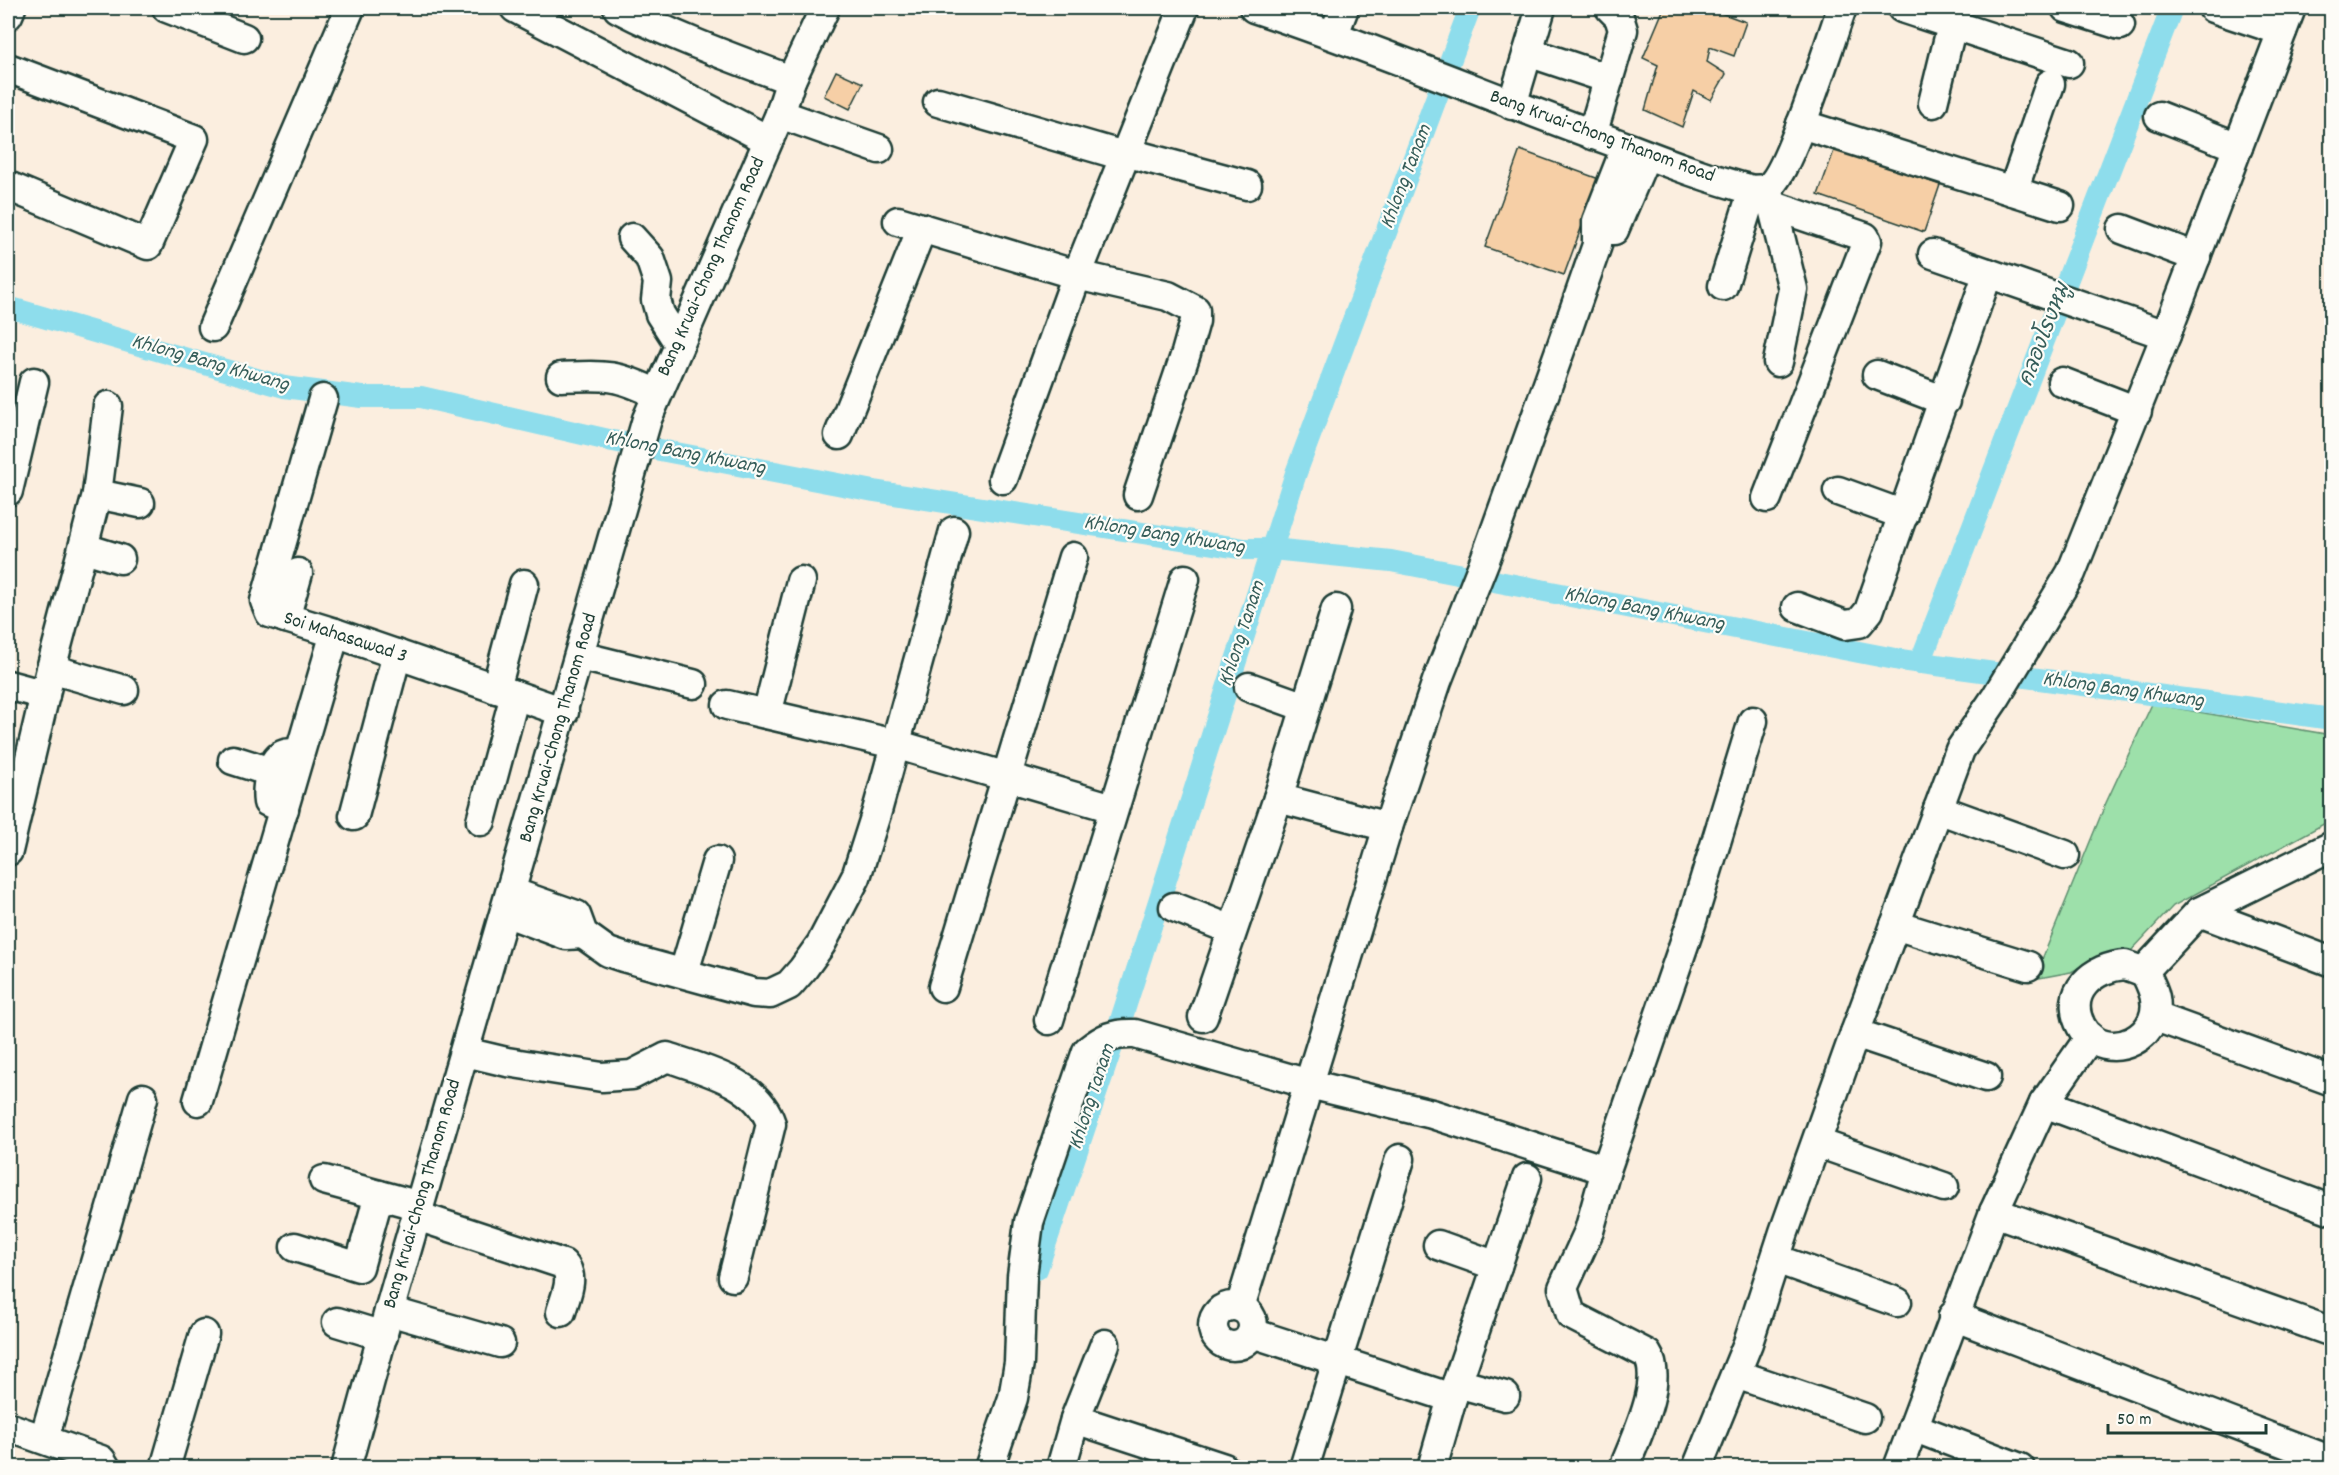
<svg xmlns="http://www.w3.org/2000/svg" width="2339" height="1475" font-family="Dekko,'Playpen Sans Thai',sans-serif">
<rect width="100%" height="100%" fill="#fbeedf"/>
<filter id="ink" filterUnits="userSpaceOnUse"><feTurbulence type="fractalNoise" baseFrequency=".0167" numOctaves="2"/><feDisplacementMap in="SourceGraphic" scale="12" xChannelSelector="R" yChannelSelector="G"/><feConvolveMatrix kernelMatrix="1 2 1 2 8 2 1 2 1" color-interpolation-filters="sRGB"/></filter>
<g filter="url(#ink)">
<!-- green -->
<path fill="#9de0aa" stroke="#5e8e6f" stroke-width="1.5" d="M 2152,704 L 2331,735 L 2331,820 L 2173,906 L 2132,950 L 2123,955 L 2104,955 L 2071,972 L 2034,979 L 2105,805 Z"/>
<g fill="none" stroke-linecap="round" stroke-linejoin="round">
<!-- canal -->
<g stroke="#8eddec" stroke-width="22">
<path d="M 8,307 L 284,387 L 362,397 L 421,397 L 613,441 L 874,491 L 1245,549 L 1272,549 L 1391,561 L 1900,660 L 2332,719"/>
<path d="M 1920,663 L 2172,8"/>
<path d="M 1037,1269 L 1120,1023 L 1296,473 L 1470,8"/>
</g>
</g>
<!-- building -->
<g fill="#f6cfa6" stroke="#1f3d34" stroke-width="1.5">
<path d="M 1664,8 L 1723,8 L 1721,13 L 1746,22 L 1734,56 L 1710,47 L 1707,62 L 1726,74 L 1711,100 L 1694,91 L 1682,127 L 1645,110 L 1658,65 L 1643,58 Z"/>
<path d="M 836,71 L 863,83 L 850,109 L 824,96 Z"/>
<path d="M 1835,148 L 1940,185 L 1924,232 L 1818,195 Z"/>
<path d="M 1520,150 L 1599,179 L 1564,275 L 1485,247 Z"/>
</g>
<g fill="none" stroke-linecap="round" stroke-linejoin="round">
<!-- minor casing -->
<g stroke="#1f3d34" stroke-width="33">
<g id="minor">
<path d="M 167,8 L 244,38"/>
<path d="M 515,8 L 768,140"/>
<path d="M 618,8 C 674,37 732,58 791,80"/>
<path d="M 1254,8 C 1375,48 1492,98 1611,141 C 1658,159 1705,178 1753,190 C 1757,189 1764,190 1767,188 C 1789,176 1831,37 1842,8"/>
<path d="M 1902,8 L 2069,63"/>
<path d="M 2066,8 L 2120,25"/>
<path d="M 2213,8 L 2282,31"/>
<path d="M 8,15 L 11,8"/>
<path d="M 1334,34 L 1344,8"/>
<path d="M 1528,52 L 1609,79"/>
<path d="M 8,68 L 194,139 L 148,245 L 8,186"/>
<path d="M 938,102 L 1124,156"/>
<path d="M 1933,103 L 1952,25"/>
<path d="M 1512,105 L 1541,8"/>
<path d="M 780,114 L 879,149"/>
<path d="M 2159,116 L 2238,147"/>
<path d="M 1801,124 L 2060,206"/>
<path d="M 1592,135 L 1623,30 L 1619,17 L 1610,8"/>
<path d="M 1125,152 L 1247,185"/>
<path d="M 2013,191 L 2050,84"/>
<path d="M 1769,192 L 1793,289 L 1778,362"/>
<path d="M 898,221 L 1077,275 L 1168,296 L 1195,310 L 1195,321 L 1186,353 L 1138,495"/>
<path d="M 2122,229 L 2196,257"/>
<path d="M 1614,230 L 1646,155"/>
<path d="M 632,238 L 650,258 L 658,282 L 656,300 L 660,314 L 678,342"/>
<path d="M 1933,254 L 2166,335"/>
<path d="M 1723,286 L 1753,190"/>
<path d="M 213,327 L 350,8"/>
<path d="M 1877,375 L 1945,401"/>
<path d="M 561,377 C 606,375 616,374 657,394"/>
<path d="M 2062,382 L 2137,411"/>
<path d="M 323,399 L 265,601 L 270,613 L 335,633 L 564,712"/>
<path d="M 839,435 L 922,228"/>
<path d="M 1003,479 L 1077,275 L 1184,8"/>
<path d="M 8,491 L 34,382"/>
<path d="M 1838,491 L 1904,515"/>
<path d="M 97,494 L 140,503"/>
<path d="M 1767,498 L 1867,241 L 1865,237 L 1774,206"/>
<path d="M 85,548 L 120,559"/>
<path d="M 1797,607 L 1845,625 L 1859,623 L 1869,611 L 1988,273"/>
<path d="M 285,618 L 298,573"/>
<path d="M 580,656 L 693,684"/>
<path d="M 51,669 L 124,690"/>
<path d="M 8,685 L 45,695"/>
<path d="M 1249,687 L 1305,707"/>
<path d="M 496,689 L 524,584"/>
<path d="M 727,705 L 895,744 L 1113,808"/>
<path d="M 767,714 L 801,581"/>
<path d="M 233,760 L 271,772"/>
<path d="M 1278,798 L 1388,827"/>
<path d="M 284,809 L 268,802 C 266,789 270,758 285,754 C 289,752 295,754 299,754"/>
<path d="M 1938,809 L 2065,855"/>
<path d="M 354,816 L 397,654"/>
<path d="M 481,821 L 515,695"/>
<path d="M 8,851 L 51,669 L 97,494 L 108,406"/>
<path d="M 511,892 L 576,915 L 583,934 L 608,952 L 623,957 L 754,993 L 770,994 L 789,985 L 803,969 L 821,944 L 856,877 L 877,811 L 954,531"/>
<path d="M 1174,907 L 1232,930"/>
<path d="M 505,912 L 566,935 L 583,934"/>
<path d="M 2199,912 L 2332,962"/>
<path d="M 1895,925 L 2028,966"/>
<path d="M 2125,965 C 2130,967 2138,969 2143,972 C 2147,975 2150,983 2152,988 C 2172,1036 2104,1069 2081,1026 C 2063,992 2094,967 2125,965 Z"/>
<path d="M 684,972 L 717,861"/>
<path d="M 2143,972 L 2199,912 L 2332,846"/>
<path d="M 943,987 L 1073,557"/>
<path d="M 1203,1017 L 1278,798 L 1336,609"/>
<path d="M 2156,1017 L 2332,1081"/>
<path d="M 1049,1020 L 1185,579"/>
<path d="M 1855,1033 L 1986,1077"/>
<path d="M 465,1052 L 507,1062 L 602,1077 L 632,1075 L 667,1057 C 704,1070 758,1082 771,1124 L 733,1277"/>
<path d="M 198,1101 L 335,633"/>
<path d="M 2044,1103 L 2332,1210"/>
<path d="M 1818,1143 L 1944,1187"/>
<path d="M 324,1180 L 420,1206"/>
<path d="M 1994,1212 L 2332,1332"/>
<path d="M 417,1216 L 563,1264 C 576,1277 565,1297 561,1312"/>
<path d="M 1438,1245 L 1497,1266"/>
<path d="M 295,1247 L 359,1267 L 379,1195"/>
<path d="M 1776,1259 L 1897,1302"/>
<circle cx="1233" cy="1326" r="20"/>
<path d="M 1240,1307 L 1388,827 L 1437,681 L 1486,557 L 1563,342 L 1597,245 L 1597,221 L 1626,147"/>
<path d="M 389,1311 L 500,1343"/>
<path d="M 1953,1316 L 2332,1461"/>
<path d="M 337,1322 L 383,1336"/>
<path d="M 1252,1333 L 1452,1398"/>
<path d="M 1736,1374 L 1865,1418"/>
<path d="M 1457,1383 L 1505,1396"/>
<path d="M 1075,1419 L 1224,1468"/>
<path d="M 8,1427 L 101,1460 L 106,1468"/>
<path d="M 1913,1427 L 2020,1468"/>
<path d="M 44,1439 L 143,1098"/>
<path d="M 165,1468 L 204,1334"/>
<path d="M 346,1468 L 389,1311 L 647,419 L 780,114 L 791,80 L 825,8"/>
<path d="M 989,1468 L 1013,1398 L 1019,1363 L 1022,1276 L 1029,1222 L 1087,1051 C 1104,1038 1113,1033 1135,1034 L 1309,1084 L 1432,1114 L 1606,1170"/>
<path d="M 1061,1468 L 1075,1419 L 1105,1344"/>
<path d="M 1304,1468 L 1400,1159"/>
<path d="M 1432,1468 L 1452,1398 L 1527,1178"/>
<path d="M 1624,1468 C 1635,1439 1665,1381 1647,1354 L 1571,1315 L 1563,1288 L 1589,1231 L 1606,1170 L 1691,924 L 1753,721"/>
<path d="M 1697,1468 L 1748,1343 L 1784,1232 L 1855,1033 L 1960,750 L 1996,697 L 2071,573 L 2166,335 L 2291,8"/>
<path d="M 1898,1468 L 1994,1212 L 2044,1103 L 2090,1037"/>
</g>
</g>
<!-- minor -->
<use href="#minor" stroke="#fdfcf7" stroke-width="28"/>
</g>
</g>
<g text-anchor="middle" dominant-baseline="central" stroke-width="4.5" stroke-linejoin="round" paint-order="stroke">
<!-- street labels -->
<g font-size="20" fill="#1f3d34" stroke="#fdfcf7">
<text transform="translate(1602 137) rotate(20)">Bang Kruai-Chong Thanom Road</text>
<text transform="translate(712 267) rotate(-66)">Bang Kruai-Chong Thanom Road</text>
<text transform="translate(345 638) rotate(18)">Soi Mahasawad 3</text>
<text transform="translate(559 728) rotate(-74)">Bang Kruai-Chong Thanom Road</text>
<text transform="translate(423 1194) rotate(-74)">Bang Kruai-Chong Thanom Road</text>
</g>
<!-- water labels -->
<g font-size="21" font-style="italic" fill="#355d59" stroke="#fdfcf7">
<text transform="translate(1407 177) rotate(-69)">Khlong Tanam</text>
<text transform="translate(2046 335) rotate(-69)">คลองโรงหมู</text>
<text transform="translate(210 364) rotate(16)">Khlong Bang Khwang</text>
<text transform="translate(685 454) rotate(11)">Khlong Bang Khwang</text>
<text transform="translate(1164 536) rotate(9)">Khlong Bang Khwang</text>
<text transform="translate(1644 610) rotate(11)">Khlong Bang Khwang</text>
<text transform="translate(1243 634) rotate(-72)">Khlong Tanam</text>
<text transform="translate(2123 691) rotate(8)">Khlong Bang Khwang</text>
<text transform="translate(1093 1097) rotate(-72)">Khlong Tanam</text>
</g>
</g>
<!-- margin -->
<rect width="2339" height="1475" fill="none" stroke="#fdfcf7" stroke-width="30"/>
<rect x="15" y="15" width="2309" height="1445" fill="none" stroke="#1f3d34" stroke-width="2" filter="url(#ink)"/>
<!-- scale -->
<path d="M2108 1424v9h158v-9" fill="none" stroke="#1f3d34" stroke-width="3"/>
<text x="2117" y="1424" font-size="18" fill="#1f3d34" stroke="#fdfcf7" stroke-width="4.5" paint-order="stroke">50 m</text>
</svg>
